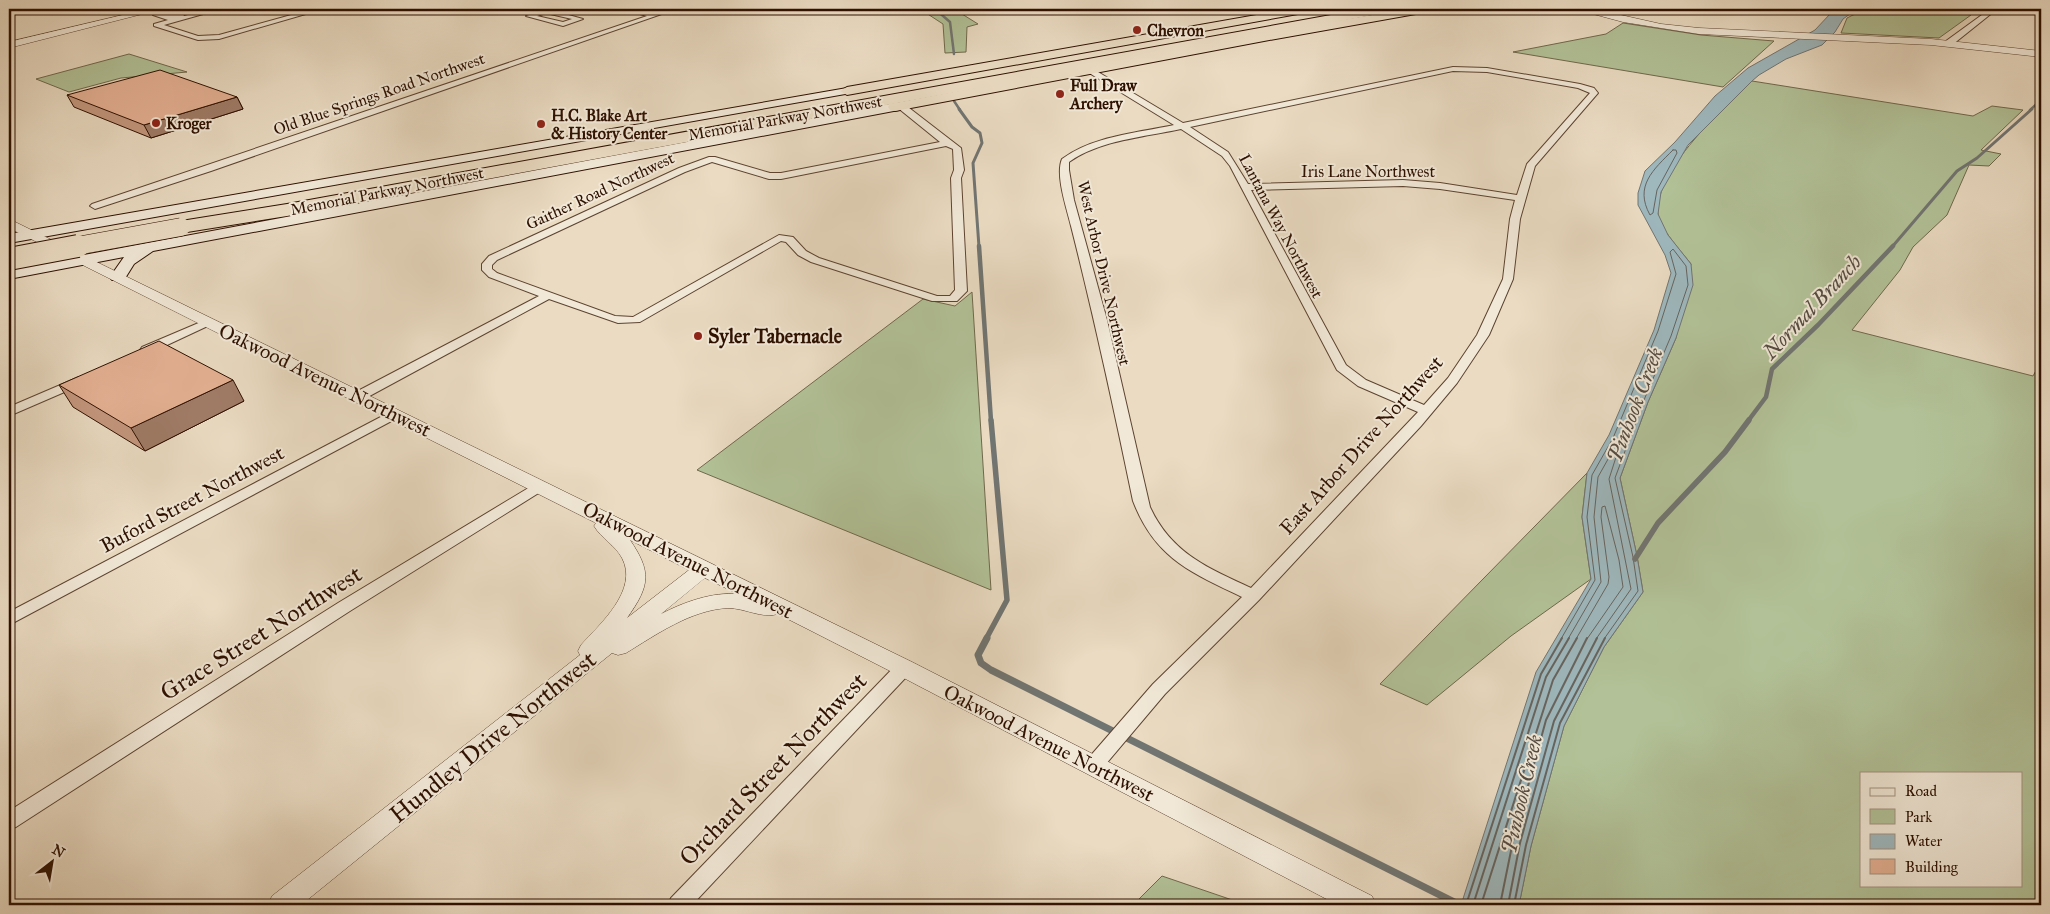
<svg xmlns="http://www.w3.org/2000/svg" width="2050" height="914" font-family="'IM FELL Great Primer',serif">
<rect width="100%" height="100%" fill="#eadbc2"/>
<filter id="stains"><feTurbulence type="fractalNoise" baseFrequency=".004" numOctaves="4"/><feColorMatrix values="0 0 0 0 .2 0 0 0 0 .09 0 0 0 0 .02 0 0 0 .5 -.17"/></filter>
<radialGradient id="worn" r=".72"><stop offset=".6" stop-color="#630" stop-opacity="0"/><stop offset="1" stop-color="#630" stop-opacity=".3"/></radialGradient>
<!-- green -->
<g fill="#b2c197" stroke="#70684c" fill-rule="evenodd">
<path d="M 920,9 L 954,9 L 978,24 L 967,27 L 966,52 L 945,53 L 943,24 Z"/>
<path d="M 1865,9 L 1925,9 L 1971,15 L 1939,38 L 1841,33 L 1847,18 Z"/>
<path d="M 1623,23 L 1701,35 L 1774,41 L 1723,87 L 1513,52 L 1606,34 Z"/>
<path d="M 129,54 L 187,72 L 121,78 L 69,92 L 36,79 Z"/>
<path d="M 1752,81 L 1973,116 L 1992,106 L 2023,110 L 1981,150 L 2001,154 L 1989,166 L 1969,165 L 1947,215 L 1913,247 L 1900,270 L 1852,330 L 2033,376 L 2038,367 L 2041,367 L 2041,905 L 1519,905 L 1531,846 L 1564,726 L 1604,647 L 1643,592 L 1637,556 L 1620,478 L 1648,402 L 1676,338 L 1691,264 C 1682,252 1659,228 1658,213 C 1655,169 1723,109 1752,81 ZM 1861,773 L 2021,773 L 2021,885 L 1861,885 Z"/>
<path d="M 972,292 L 991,590 L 697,470 L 923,299 L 955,306 Z"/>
<path d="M 1587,473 L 1582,517 L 1591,579 L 1511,636 L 1427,705 L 1380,684 Z"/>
<path d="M 1162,876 L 1244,904 L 1133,905 Z"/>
</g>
<!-- water -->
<path fill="#9eb8be" stroke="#717572" d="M 1841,9 L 1857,9 L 1843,19 L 1835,32 L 1822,45 L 1786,59 L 1759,75 L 1752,81 L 1688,145 L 1661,192 L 1658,214 L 1668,235 L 1691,264 L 1693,285 L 1676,338 L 1648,402 L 1620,478 L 1637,556 L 1643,592 L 1604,647 L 1564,726 L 1531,846 L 1519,905 L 1461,905 L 1536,672 L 1591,579 L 1582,517 L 1587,473 L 1609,435 L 1654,330 L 1671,273 L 1665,255 L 1638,205 L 1638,193 L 1645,171 L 1675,142 L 1715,96 L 1748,68 L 1815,30 L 1830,14 Z"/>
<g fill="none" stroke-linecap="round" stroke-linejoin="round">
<!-- shore-far1 -->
<g stroke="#66645f" stroke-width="1">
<path d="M 1673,150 L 1676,150 L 1677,153 L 1657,190 L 1653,213 L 1650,215 C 1634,186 1653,170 1673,150 Z"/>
<path d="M 1561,639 L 1595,580 L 1587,517 L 1592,475 L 1613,438 L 1658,331 L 1676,274 L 1670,252 L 1673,249 L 1686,266 L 1688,285 L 1671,336 L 1644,400 L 1615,478 L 1633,557 L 1638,591 L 1604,639"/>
<path d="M 1568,639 L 1601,582 L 1594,517 L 1598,477 L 1612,452 L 1615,451 L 1617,454 L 1609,479 L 1631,589 L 1596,639"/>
<path d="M 1576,639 L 1608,584 L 1609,577 L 1601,517 L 1602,507 L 1605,506 L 1619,560 L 1623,587 L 1587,639"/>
</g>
<!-- shore -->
<g stroke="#66645f" stroke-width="2">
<path d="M 1466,905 L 1541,674 L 1562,638"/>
<path d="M 1473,905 L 1546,677 L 1569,638"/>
<path d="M 1481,905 L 1553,680 L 1577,638"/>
<path d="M 1500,905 L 1513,841 L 1546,720 L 1587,638"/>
<path d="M 1508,905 L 1520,843 L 1554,721 L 1597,638"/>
<path d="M 1514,905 L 1526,845 L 1560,723 L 1605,638"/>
</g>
<!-- stream-far4 -->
<g stroke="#717572" stroke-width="2.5">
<path d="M 935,9 L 950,22 L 954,54"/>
<path d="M 954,101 L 960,110"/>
<path d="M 2030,110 L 2041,100"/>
</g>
<!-- stream-far3 -->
<g stroke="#717572" stroke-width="3">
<path d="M 959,109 L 972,127 L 980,133 L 982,143 L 973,163 L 979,247"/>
<path d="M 1892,247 L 1957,171 L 1977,158 L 2032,109"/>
</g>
<!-- stream-far2 -->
<g stroke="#717572" stroke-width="4.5">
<path d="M 979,246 L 991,421"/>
<path d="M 1748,421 L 1766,397 L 1772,369 L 1818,325 L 1893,246"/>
</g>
<!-- stream-far1 -->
<g stroke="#717572" stroke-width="5.5">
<path d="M 1635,559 L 1658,523 L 1725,452 L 1749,420"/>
<path d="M 986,639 L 1007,600 L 991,420"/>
</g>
<!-- stream -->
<path stroke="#717572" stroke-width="7" d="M 987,638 L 978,655 L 981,663 L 991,670 L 1460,905"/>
<!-- minor casing -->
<g stroke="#5d4330" stroke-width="2">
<g id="minor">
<path d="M 151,9 L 168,9 L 183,14 L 184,16 L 211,9 L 221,9 L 164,25 L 198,36 L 219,35 L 313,9 L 323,9 L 219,39 L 198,40 L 154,26 L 154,24 L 168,20 L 153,15 Z"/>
<path d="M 547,9 L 556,9 L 554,11 L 583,19 L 563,26 L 526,16 ZM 546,13 L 572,19 L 563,22 L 537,16 Z"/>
<path d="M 622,9 C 632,9 646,14 656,13 C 663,11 668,9 676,9 L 211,171 L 98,208 L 95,209 L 90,206 L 92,204 L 647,16 Z"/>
<path d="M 1990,9 L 1997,9 L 1952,45 L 1946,45 L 1946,41 Z"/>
<path d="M 1453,67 L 1487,68 L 1580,84 L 1594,88 L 1598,93 L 1535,166 L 1520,219 L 1513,279 L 1489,335 L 1457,383 L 1421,426 L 1259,600 L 1165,694 L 1100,771 L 1093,774 L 1086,771 L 1084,766 L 1086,761 L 1153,684 L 1242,597 C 1190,572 1155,558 1133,501 C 1114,409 1094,317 1071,226 C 1067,209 1055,175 1062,159 C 1093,136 1137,133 1174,125 L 1086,71 L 1093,69 L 1183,123 ZM 1453,71 L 1487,72 L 1578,88 L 1590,93 L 1527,164 L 1517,195 L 1440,183 L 1403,180 L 1248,184 L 1228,152 L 1190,127 ZM 1181,129 L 1222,156 L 1230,166 L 1337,370 L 1358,386 L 1418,412 L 1251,588 C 1208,568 1171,553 1150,507 L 1107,320 L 1074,200 L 1069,170 L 1069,162 C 1100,140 1144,137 1181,129 ZM 1403,186 L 1440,189 L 1515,200 L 1510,219 L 1503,279 L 1477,335 L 1448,378 L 1424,405 L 1366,380 L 1346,365 L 1251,190 Z"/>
<path d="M 898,104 L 904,104 L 961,148 L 964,170 L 961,178 L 967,291 L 957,301 L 932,301 L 811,262 L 798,255 L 786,242 L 781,241 L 640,322 L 618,323 L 549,299 L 364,399 L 359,400 L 353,396 L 354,393 L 539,296 L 489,277 L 482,270 L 482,264 L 489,256 L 679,168 L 709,157 L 715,157 L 770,173 L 781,173 L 940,142 L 898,108 ZM 946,146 L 953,149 L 954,170 L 951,178 L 955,290 L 950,296 L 937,296 L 819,258 L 806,251 L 793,237 L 779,235 L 633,317 L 615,316 L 497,273 L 492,269 L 492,265 L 497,260 L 685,172 L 712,162 L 769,179 L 781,179 Z"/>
<path d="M 208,319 L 214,322 L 212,324 L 150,353 L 142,353 L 140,350 L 142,347 Z"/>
<path d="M 79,377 L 85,381 L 83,384 L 9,416 L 9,407 Z"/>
<path d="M 394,410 L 401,414 L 399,417 L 9,625 L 9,612 Z"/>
<path d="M 540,481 L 545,483 L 547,486 L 545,489 L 350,611 L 16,827 L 9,829 L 9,811 L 338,603 Z"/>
<path d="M 904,661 L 910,663 L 913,668 L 910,673 L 692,905 L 668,905 L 671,898 L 898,663 Z"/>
</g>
</g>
<!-- tertiary casing -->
<g stroke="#5d4330" stroke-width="1">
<g id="tertiary">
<path d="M 148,9 L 162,9 L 9,48 L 9,42 Z"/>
<path d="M 1581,9 L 1594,9 L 1661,24 L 1699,28 L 1931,39 L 2041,51 L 2041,57 L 1931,45 L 1699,34 L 1623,22 L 1582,11 Z"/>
<path d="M 9,219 L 912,662 L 1372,896 L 1376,905 L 1338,905 L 896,674 L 778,614 C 762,619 745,608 728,608 C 691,610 657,634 626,653 L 618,655 L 612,653 L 301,905 L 268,905 L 272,896 L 580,655 L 578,651 L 581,645 C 600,624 639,590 622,558 C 615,545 601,538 594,526 L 596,523 L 9,228 ZM 630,540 L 689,570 L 627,618 C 650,586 652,572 630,540 ZM 705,578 L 738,594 C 712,592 684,602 661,614 Z"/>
</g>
</g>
<!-- secondary casing -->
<g stroke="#2e1000" stroke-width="2">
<g id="secondary">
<path d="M 847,88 L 853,91 L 851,93 L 9,243 L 9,234 Z"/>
<path d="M 895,103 L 901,107 L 899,110 L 153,251 L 134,264 L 124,280 L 112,280 L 110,277 L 124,257 L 9,279 L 9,269 Z"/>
</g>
</g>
<!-- trunk casing -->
<g stroke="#2e1000" stroke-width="2">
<g id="trunk">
<path d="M 1291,9 L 1315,9 L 1309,12 L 847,95 L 840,91 L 847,87 Z"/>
<path d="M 1408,9 L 1433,9 L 1427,12 L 1264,41 L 895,111 L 890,110 L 888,107 L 890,104 L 895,103 L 1264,33 Z"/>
</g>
</g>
<!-- motorway casing -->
<g stroke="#2e1000" stroke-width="2">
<path id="motorway" d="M 1364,9 L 1390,9 L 1384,13 L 287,216 L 181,233 L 174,231 L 171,227 L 174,223 L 181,221 L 287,204 Z"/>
</g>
<!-- minor -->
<use href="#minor" fill="#f1e8d7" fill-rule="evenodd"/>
<!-- tertiary -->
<use href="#tertiary" fill="#f1e8d7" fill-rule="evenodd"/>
<!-- secondary -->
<use href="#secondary" fill="#f1e8d7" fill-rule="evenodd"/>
<!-- trunk -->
<use href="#trunk" fill="#eadbc2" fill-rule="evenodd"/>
<!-- motorway -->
<use href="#motorway" fill="#eadbc2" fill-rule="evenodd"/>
<!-- motorway-bridge-far1 casing -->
<g stroke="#2e1000" stroke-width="19" stroke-linecap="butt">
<path id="motorway-bridge-far1" d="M 71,247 L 181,227"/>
</g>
<!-- motorway-bridge casing -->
<g stroke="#2e1000" stroke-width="24" stroke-linecap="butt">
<path id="motorway-bridge" d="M 9,259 L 78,246"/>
</g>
<!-- motorway-bridge-far1 -->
<use href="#motorway-bridge-far1" stroke="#eadbc2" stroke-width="18"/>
<!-- motorway-bridge -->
<use href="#motorway-bridge" stroke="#eadbc2" stroke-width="22"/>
</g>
<!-- wall -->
<g fill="#c4977e" stroke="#2e1000">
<path d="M 67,95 L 237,97 L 243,109 L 151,138 L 74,107 Z"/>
<path d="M 59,385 L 244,401 L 145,451 L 73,407 Z"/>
</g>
<!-- shaded-wall -->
<g fill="#a07b67" stroke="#2e1000">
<path d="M 237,97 L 243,109 L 151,138 L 144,125 Z"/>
<path d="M 233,380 L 244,401 L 145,451 L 131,428 Z"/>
</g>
<!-- building -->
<g fill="#e4b093" stroke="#2e1000">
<path d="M 160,70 L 237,97 L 144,125 L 67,95 Z"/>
<path d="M 159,341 L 233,380 L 131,428 L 59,385 Z"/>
</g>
<!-- markers -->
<g fill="#8f2418" stroke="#f1e8d7" stroke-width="2">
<circle cx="1137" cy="30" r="5"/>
<circle cx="1060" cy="94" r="5"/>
<circle cx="156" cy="123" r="5"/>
<circle cx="541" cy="124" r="5"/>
<circle cx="698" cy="336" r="5"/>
</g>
<g text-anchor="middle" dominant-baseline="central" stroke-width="4" stroke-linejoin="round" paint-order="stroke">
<!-- far-poi labels -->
<g font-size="16" font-weight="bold" fill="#2e1000" stroke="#f1e8d7" text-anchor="start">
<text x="1147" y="30">Chevron</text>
<text x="1070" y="85">Full Draw<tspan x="1070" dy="18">Archery</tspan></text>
<text x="551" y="115">H.C. Blake Art<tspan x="551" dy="18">&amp; History Center</tspan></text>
<text x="166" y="123">Kroger</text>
</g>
<!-- far-street labels -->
<g font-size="16" fill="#2e1000" stroke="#f1e8d7">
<text transform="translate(379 94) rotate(-19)">Old Blue Springs Road Northwest</text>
<text transform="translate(785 118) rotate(-10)">Memorial Parkway Northwest</text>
<text x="1368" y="171">Iris Lane Northwest</text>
<text transform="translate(387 191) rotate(-11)">Memorial Parkway Northwest</text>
<text transform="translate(600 191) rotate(-25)">Gaither Road Northwest</text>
<text transform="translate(1281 226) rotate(62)">Lantana Way Northwest</text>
<text transform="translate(1104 273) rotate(77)">West Arbor Drive Northwest</text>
</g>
<!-- poi labels -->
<g font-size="20" font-weight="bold" fill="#2e1000" stroke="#f1e8d7" text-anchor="start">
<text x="708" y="336">Syler Tabernacle</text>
</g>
<!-- street labels -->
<g font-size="20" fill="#2e1000" stroke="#f1e8d7">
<text transform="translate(325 380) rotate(26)">Oakwood Avenue Northwest</text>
<text transform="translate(1361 445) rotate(-48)">East Arbor Drive Northwest</text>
<text transform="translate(192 499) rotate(-28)">Buford Street Northwest</text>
<text transform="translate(688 560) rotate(27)">Oakwood Avenue Northwest</text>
<text transform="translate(1049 743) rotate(27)">Oakwood Avenue Northwest</text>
</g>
<!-- water labels -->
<g font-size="21" font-style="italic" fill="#554b42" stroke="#f1e8d7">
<text transform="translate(1812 307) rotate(-47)">Normal Branch</text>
<text transform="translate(1635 405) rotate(-69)">Pinhook Creek</text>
<text transform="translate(1522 794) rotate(-77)">Pinhook Creek</text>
</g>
<!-- near-street labels -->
<g font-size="24" fill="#2e1000" stroke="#f1e8d7">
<text transform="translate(261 633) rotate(-32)">Grace Street Northwest</text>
<text transform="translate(493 737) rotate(-39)">Hundley Drive Northwest</text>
<text transform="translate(773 769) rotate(-46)">Orchard Street Northwest</text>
</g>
</g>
<!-- margin -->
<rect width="2050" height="914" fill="none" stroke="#eadbc2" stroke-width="30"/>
<rect x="10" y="10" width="2030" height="894" fill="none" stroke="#2e1000" stroke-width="2.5"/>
<rect x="15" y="15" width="2020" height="884" fill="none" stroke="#2e1000"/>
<!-- legend -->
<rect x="1860" y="772" width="162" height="115" fill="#f1e8d7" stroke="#a39281"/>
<rect x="1870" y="788" width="25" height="8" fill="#f1e8d7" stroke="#a39281"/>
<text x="1905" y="796" font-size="15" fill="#2e1000">Road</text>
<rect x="1870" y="809" width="25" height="15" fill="#b2c197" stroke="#a39281"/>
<text x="1905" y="822" font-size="15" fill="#2e1000">Park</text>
<rect x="1870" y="834" width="25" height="15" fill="#9eb8be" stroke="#a39281"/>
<text x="1905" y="846" font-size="15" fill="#2e1000">Water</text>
<rect x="1870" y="859" width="25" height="15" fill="#e4b093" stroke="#a39281"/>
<text x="1905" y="872" font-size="15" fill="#2e1000">Building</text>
<!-- north arrow -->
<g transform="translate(52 862) rotate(31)" stroke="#f1e8d7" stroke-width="4" paint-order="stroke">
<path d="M0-4L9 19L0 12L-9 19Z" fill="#2e1000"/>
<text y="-8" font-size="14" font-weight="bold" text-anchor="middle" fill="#2e1000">N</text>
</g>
<rect width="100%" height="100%" filter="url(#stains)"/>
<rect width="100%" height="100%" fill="url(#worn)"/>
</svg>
